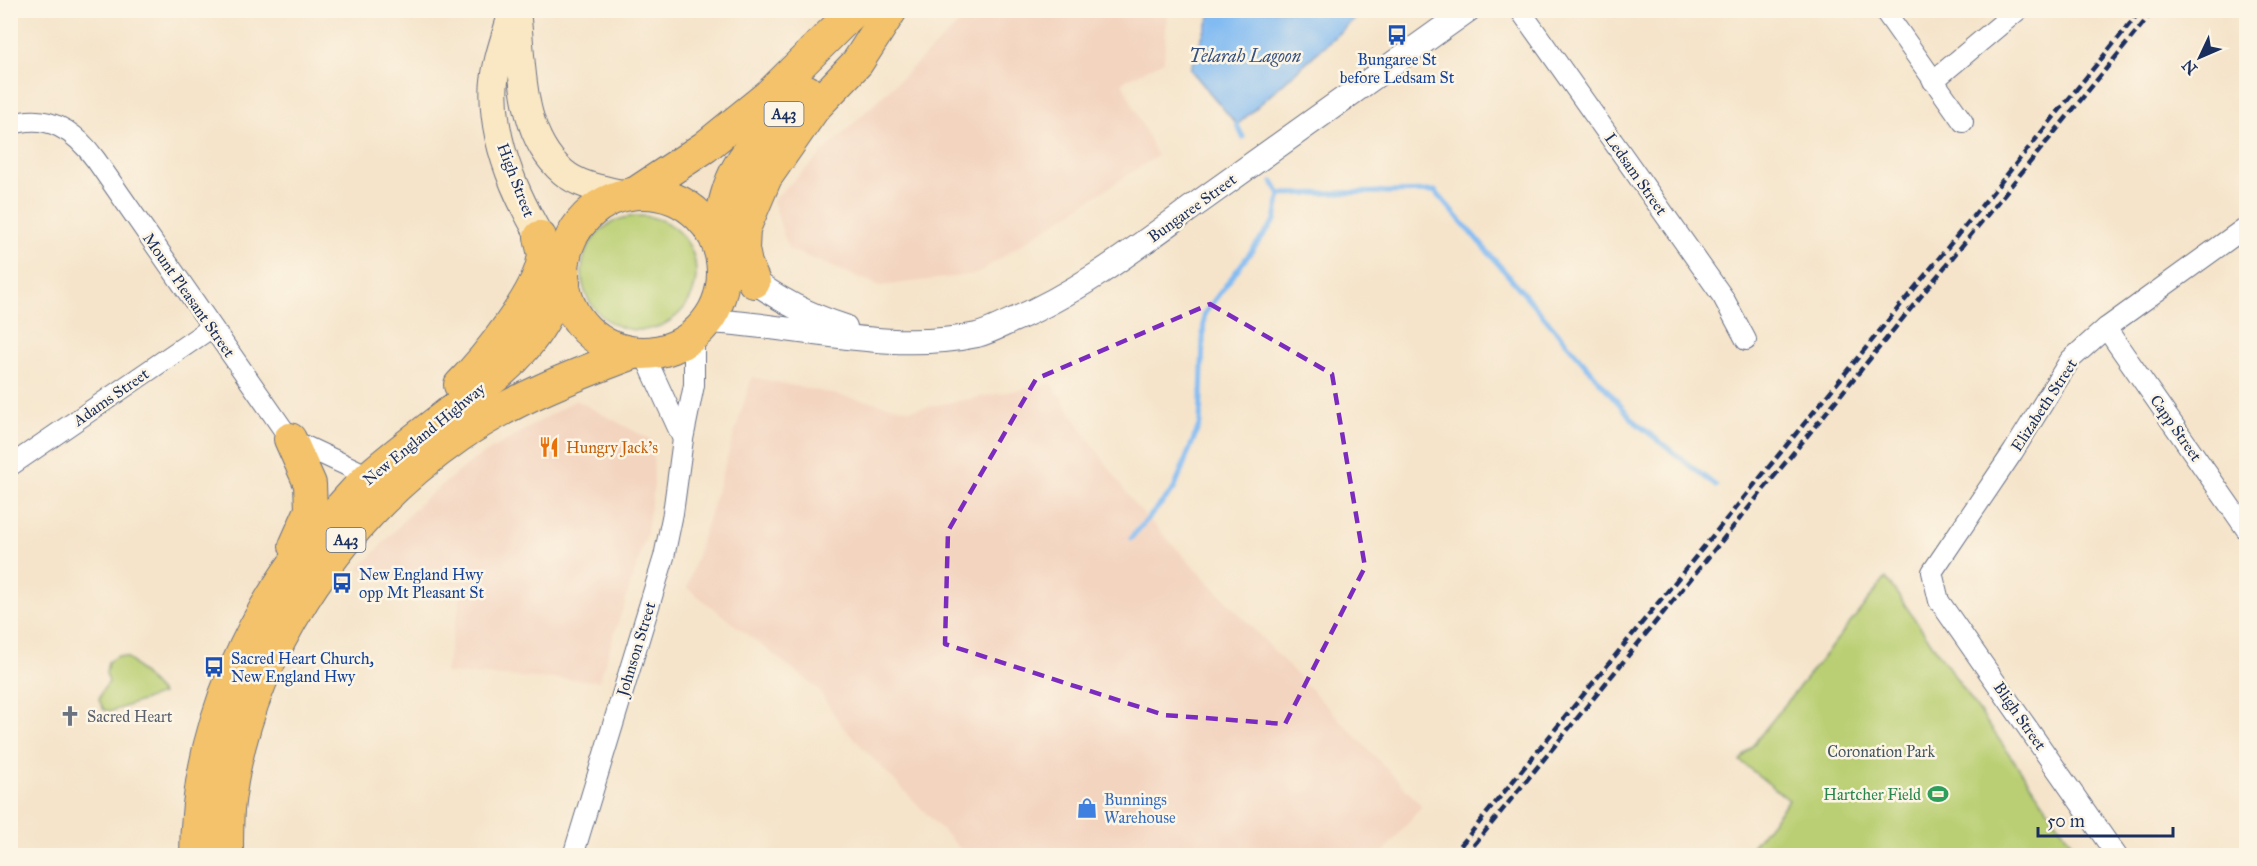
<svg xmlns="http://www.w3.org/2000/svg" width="2257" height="866" font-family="'IM FELL Great Primer',serif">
<rect width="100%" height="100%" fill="#fcf5e5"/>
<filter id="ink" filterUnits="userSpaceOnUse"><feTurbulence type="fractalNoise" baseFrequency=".0167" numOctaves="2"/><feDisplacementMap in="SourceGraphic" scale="12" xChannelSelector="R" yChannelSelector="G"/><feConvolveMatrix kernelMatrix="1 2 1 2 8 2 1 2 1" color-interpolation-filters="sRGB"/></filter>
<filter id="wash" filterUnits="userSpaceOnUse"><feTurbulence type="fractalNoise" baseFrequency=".008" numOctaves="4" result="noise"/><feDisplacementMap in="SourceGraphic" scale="24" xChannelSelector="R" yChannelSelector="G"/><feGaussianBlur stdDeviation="1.35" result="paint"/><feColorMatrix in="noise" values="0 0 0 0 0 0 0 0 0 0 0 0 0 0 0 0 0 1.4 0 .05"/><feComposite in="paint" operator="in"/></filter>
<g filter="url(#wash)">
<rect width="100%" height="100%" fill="#f5e4ca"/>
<!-- built -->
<g fill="#f3d4bf">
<path d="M 972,11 L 1167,11 L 1164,61 L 1122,82 L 1157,156 L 976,274 L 880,286 L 788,249 L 773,200 Z"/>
<path d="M 752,377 L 910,410 L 1051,384 L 1134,504 L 1422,806 L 1381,855 L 966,855 L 841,725 L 818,689 L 687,588 Z"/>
<path d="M 576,400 L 653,441 L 654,485 L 646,537 L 599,681 L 445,673 L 463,586 L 359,569 L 422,501 L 475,459 Z"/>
</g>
<!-- green -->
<g fill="#bacf73" stroke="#6a7f68" stroke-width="1.5">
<circle cx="639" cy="273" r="57"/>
<path d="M 1886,578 L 2080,855 L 1745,855 L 1789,800 L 1740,761 Z"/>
<path d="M 117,656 L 127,657 L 162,694 L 112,711 L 104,710 L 99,700 L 102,691 L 109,682 L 106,673 L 108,662 Z"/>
</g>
<!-- water -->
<path fill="#82bbf2" stroke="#4e75a8" stroke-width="1.5" d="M 1212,11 L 1212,10 L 1363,11 L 1237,125 L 1190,69 Z"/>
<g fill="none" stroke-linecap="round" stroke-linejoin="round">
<!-- stream -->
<g stroke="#82bbf2" stroke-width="5">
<path d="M 1237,125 L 1243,137"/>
<path d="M 1280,194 L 1435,191 L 1635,422 L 1716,486"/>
<path d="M 1131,538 L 1174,489 L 1200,423 L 1204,314 L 1275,220 L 1280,194 L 1273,182"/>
</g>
</g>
</g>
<g filter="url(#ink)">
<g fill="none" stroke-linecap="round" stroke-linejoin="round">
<!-- minor casing -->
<g stroke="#676e84" stroke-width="22">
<g id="minor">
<path d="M 1520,10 L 1723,297 L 1746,340"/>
<path d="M 1884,10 L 1963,122"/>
<path d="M 1933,81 L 2018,10"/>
<path d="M 10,125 C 48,112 75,131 96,160 L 290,439 L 369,476"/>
<path d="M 2106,328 L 2246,529"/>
<path d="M 644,354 L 683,439"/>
<path d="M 10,466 L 211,328"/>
<path d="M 573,856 L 664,557 L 673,513 L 683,439 L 694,385 L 694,335"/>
<path d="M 2117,856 L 1939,601 L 1932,572 L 2013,452 L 2070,360 L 2106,328 L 2246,227"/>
</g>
</g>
<!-- tertiary casing -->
<g stroke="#676e84" stroke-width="26">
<g id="tertiary">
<path d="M 721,252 C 756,288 798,312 845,327"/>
<path d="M 707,321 C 797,325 887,354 977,335 C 989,332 1000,326 1011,321 C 1076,294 1135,249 1191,208 C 1284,142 1376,76 1468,10"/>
</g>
</g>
<!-- secondary casing -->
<g stroke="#676e84" stroke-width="29">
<g id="secondary">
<path d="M 513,10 C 506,35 496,60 494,86 C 491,153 527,218 562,272"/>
<path d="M 517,15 C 523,67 519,134 563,172 C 579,186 603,189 623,194"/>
</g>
</g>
<!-- trunk casing -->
<g stroke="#676e84" stroke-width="34">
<g id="trunk">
<path d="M 637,192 L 705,147 L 768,96 L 855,10"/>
<circle cx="643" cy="273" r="80"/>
<path d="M 717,242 C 722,217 725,189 739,166 C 756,137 783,115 807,91"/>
<path d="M 754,282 L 746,264 L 743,249 L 744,229 L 766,177 L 814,108 L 857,63 L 891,10"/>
<path d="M 460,385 C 485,360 537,295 543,260 C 545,253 541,245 540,237"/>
<path d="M 290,439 L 310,484 L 311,510 L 295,546"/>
<path d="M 196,856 C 196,728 253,600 340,508 C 350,497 360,485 371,475 C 402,448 435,424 467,399 C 487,383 508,368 524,348 C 541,328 552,305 564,282"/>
<path d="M 227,856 C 227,841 227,825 228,810 C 244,660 337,521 459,436 C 511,400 572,376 631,354"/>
</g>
</g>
<!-- minor -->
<use href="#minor" stroke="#fff" stroke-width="20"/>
<!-- tertiary -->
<use href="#tertiary" stroke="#fff" stroke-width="24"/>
<!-- secondary -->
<use href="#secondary" stroke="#fae7c3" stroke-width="27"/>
<!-- trunk -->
<use href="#trunk" stroke="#f3c26a" stroke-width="32"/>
<!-- rail -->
<g stroke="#1b2f5e" stroke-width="4.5" stroke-dasharray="9 4.5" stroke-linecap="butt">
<path d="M 1452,856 L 2141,10"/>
<path d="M 1465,856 L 2154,10"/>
</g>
</g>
</g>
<!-- marked area -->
<path fill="none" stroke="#7b2cbf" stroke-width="4.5" stroke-dasharray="12 8" stroke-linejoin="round" d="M 1210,304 L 1332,374 L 1365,567 L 1285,724 L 1164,715 L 945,644 L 948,531 L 1036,379 Z"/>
<!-- icons -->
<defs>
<g id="bus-bare" transform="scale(1.62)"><path d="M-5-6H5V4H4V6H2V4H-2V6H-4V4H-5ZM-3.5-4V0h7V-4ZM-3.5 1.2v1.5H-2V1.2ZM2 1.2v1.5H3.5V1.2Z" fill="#1a4fb4" stroke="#fcf5e5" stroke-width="2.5" paint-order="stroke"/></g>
<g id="restaurant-bare" transform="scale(1.62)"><path d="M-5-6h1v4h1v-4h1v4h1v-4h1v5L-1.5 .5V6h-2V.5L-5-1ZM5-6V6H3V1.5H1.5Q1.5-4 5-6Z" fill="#e8710a" stroke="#fcf5e5" stroke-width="2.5" paint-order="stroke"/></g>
<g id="church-bare" transform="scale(1.62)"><path d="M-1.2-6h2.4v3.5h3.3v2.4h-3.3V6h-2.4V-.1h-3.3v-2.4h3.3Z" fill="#6b7280" stroke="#fcf5e5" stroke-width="2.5" paint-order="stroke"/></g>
<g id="stadium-bare" transform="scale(1.62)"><path d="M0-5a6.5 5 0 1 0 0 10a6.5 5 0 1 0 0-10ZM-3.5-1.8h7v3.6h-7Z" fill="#2e9e5b" stroke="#fcf5e5" stroke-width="2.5" paint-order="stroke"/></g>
<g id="shop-bare" transform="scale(1.62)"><path d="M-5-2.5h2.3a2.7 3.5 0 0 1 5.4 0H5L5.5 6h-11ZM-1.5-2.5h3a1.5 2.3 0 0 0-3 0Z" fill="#3f7fe0" stroke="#fcf5e5" stroke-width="2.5" paint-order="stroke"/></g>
</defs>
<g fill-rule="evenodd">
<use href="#bus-bare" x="1397" y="35"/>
<use href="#restaurant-bare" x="549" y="447"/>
<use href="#bus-bare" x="342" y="583"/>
<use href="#bus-bare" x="214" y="667"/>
<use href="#church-bare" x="70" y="716"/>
<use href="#stadium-bare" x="1938" y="794"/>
<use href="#shop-bare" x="1087" y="808"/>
</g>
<g text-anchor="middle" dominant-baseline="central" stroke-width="5" stroke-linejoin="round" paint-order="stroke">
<!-- shield labels -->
<g fill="#fcf5e5" stroke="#5e6a86" stroke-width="1.5">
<rect x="764.5" y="102" width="39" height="24" rx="4.5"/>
<rect x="326.5" y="528" width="39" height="24" rx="4.5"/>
</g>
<g font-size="15" font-weight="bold" fill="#1b2f5e">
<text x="784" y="114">A43</text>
<text x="346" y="540">A43</text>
</g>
<!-- transit labels -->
<g font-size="16" fill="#164399" stroke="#fcf5e5" text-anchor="start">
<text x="1397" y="59" text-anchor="middle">Bungaree St<tspan x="1397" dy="18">before Ledsam St</tspan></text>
<text x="359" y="574">New England Hwy<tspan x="359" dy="18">opp Mt Pleasant St</tspan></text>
<text x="231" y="658">Sacred Heart Church,<tspan x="231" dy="18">New England Hwy</tspan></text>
</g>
<!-- street labels -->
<g font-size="16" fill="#1b2f5e" stroke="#fcf5e5">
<text transform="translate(1636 174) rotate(55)">Ledsam Street</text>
<text transform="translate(516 180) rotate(69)">High Street</text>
<text transform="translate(1192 208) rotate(-36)">Bungaree Street</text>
<text transform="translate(189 295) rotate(55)">Mount Pleasant Street</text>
<text transform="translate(111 397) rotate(-35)">Adams Street</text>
<text transform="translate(2044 405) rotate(-57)">Elizabeth Street</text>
<text transform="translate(2176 428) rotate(55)">Capp Street</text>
<text transform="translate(424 434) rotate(-39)">New England Highway</text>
<text transform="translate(636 649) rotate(-73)">Johnson Street</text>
<text transform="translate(2020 716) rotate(55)">Bligh Street</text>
</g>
<!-- food labels -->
<g font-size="16" fill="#c56008" stroke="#fcf5e5" text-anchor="start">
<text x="566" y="447">Hungry Jack's</text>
</g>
<!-- worship labels -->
<g font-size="16" fill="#5b616d" stroke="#fcf5e5" text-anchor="start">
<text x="87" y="716">Sacred Heart</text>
</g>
<!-- park labels -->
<g font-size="16" fill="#435763" stroke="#fcf5e5">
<text x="1881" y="751">Coronation Park</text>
</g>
<!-- leisure labels -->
<g font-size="16" fill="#27864d" stroke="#fcf5e5" text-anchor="end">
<text x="1921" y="794">Hartcher Field</text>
</g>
<!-- shop labels -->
<g font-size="16" fill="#366cbe" stroke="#fcf5e5" text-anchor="start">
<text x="1104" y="799">Bunnings<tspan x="1104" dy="18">Warehouse</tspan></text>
</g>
<!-- water labels -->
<g font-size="18" font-style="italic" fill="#355283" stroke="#fcf5e5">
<text x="1245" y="56">Telarah Lagoon</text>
</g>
</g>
<!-- margin -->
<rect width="2257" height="866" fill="none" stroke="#fcf5e5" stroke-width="36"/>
<!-- north arrow -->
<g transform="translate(2200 57) rotate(226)" stroke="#fcf5e5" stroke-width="4.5" paint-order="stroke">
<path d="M0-4.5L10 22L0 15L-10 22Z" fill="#1b2f5e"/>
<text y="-9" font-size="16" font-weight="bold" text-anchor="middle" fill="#1b2f5e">N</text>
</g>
<!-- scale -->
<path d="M2038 827v9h135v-9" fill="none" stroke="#1b2f5e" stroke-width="3"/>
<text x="2047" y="827" font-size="18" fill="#1b2f5e" stroke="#fcf5e5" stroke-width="4.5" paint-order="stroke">50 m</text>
</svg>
